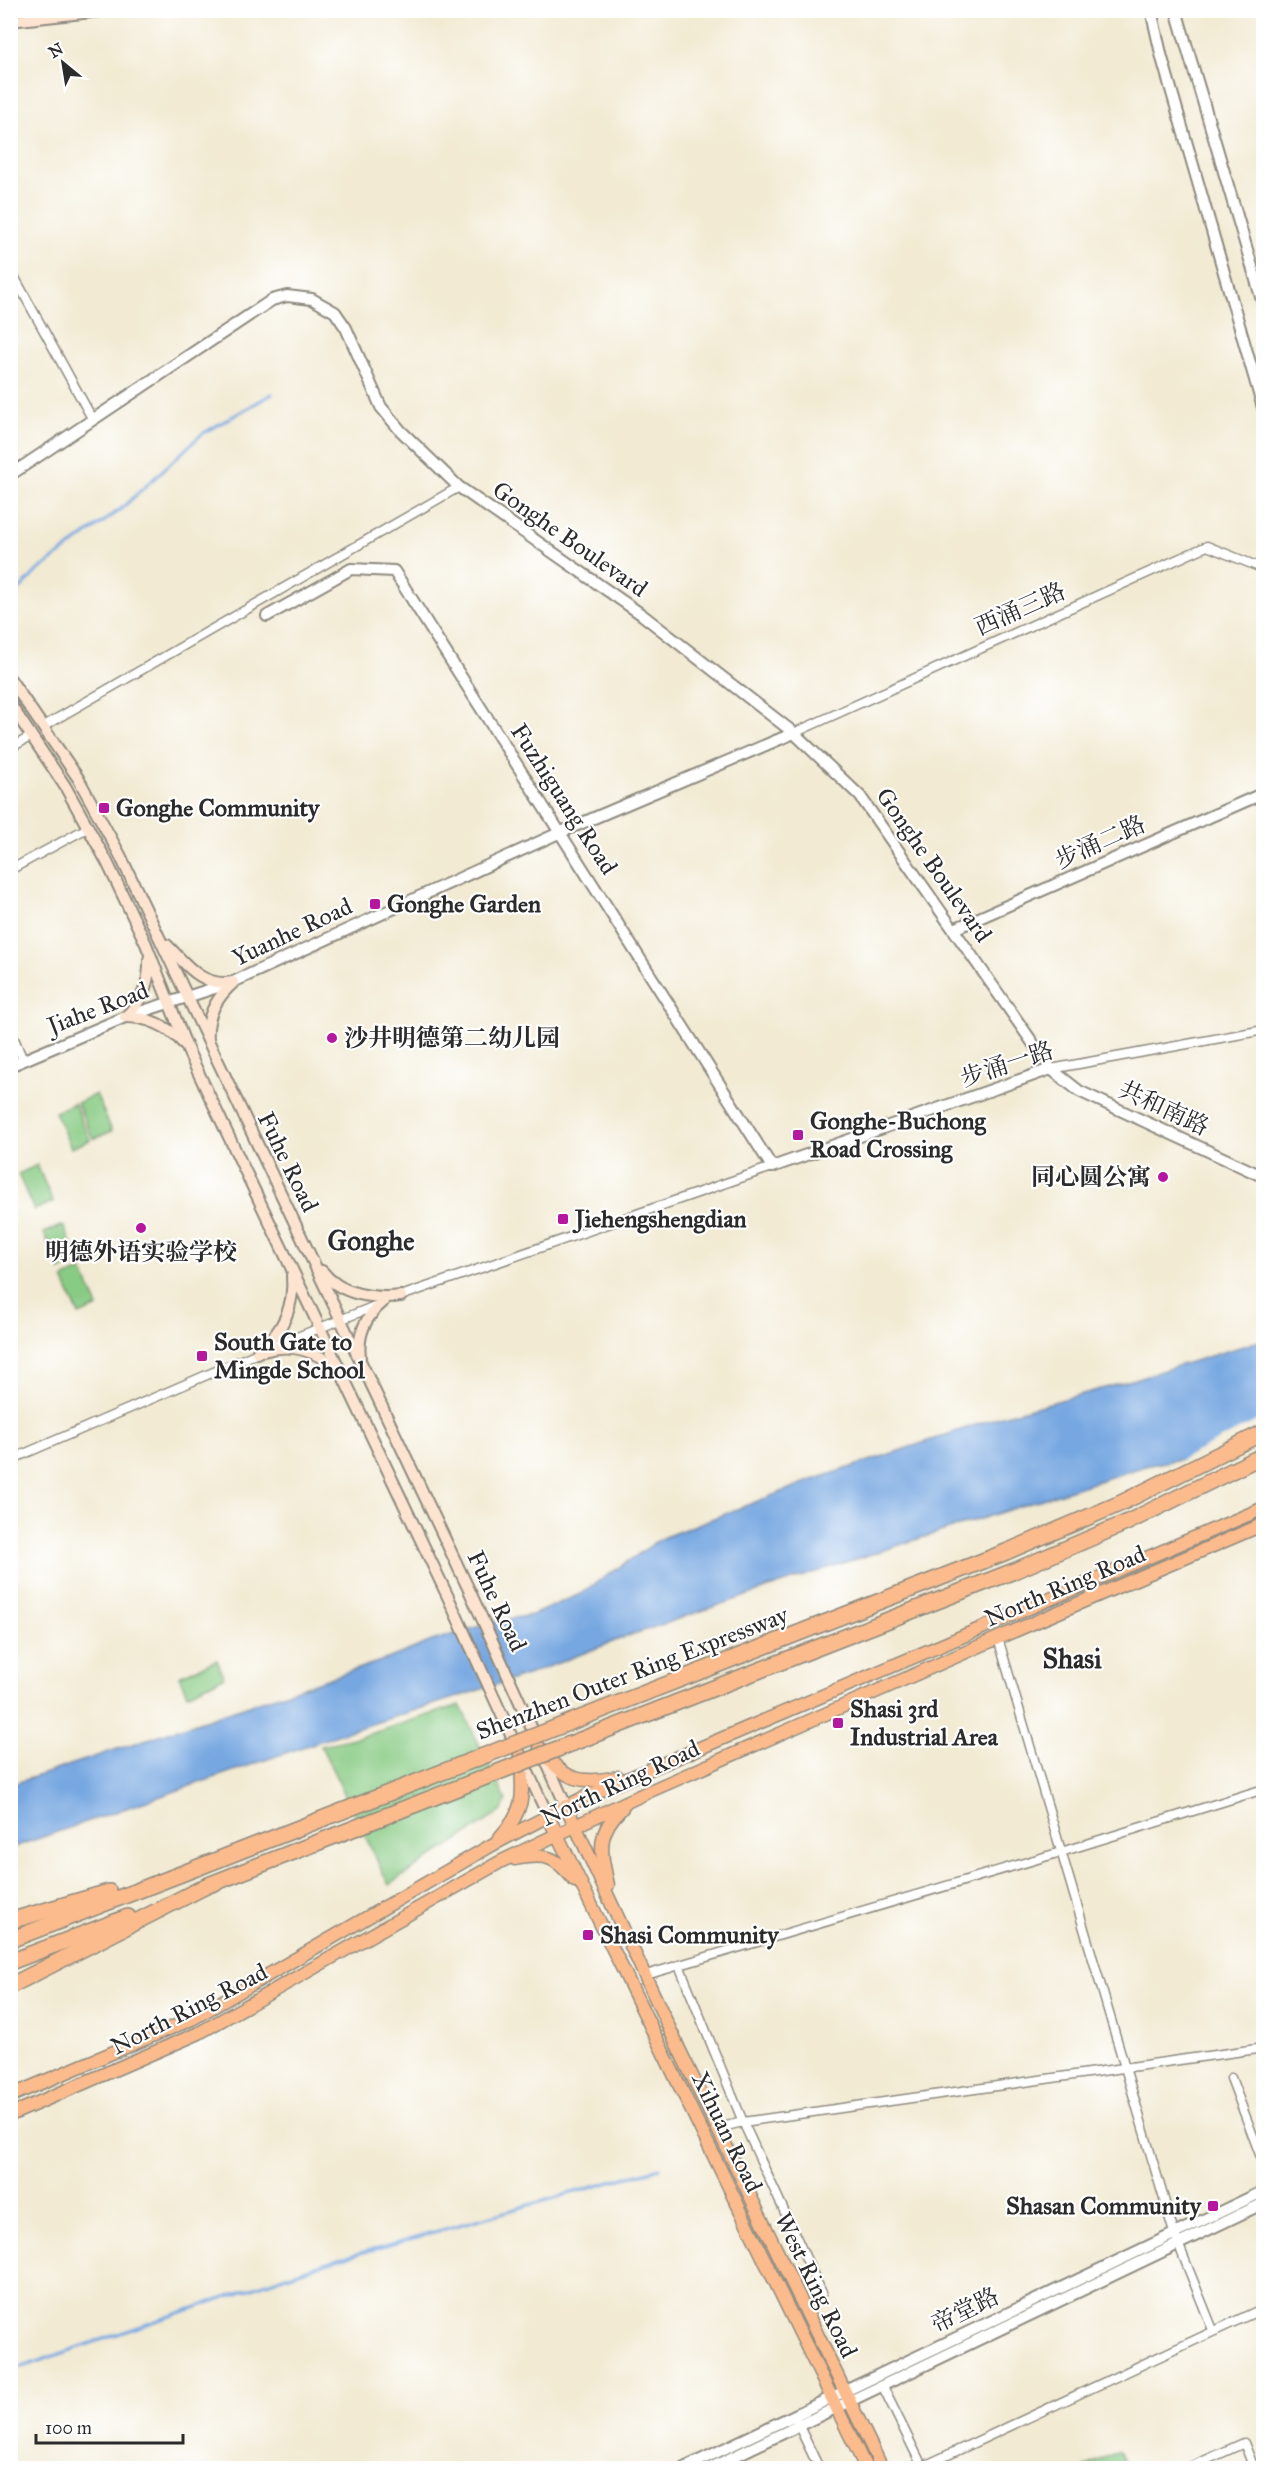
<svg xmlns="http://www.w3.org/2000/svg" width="1274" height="2479" font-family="'IM FELL Great Primer','Noto Serif SC',serif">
<rect width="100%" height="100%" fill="#fff"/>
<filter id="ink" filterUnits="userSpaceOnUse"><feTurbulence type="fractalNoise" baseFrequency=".0167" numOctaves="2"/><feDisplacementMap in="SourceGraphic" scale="12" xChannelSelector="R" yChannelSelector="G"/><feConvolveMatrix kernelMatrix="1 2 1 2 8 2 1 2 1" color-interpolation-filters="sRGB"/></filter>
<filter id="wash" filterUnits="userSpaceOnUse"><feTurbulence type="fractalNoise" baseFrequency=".008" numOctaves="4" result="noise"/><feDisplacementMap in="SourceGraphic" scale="24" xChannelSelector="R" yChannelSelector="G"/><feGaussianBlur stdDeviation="1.35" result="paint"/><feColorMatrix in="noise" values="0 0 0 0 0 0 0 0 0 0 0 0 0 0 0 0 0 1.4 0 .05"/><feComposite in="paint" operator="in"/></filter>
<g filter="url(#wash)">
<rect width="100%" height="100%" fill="#f2ead3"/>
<!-- green -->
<g fill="#88cb84" stroke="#5a7b58" stroke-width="1.5">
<path d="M 96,1094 L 112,1131 L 93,1139 L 77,1103 Z"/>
<path d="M 74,1103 L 90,1140 L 71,1148 L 55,1112 Z"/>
<path d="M 37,1165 L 53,1202 L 34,1210 L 18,1174 Z"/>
<path d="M 63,1225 L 79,1261 L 60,1270 L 44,1233 Z"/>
<path d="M 82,1270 L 98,1307 L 79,1315 L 63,1279 Z"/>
<path d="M 217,1660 L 224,1677 L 187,1694 L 179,1676 Z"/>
<path d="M 460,1705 L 506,1800 L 502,1811 L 389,1885 L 321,1746 L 370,1734 Z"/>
<path d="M 1119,2451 L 1127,2468 L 1083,2468 Z"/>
</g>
<!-- water -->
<path fill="#77a7e1" stroke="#516986" stroke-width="1.5" d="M 1263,1340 L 1264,1464 L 1258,1466 L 1175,1460 L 1145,1466 L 828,1568 L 628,1636 L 527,1675 L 349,1731 L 11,1848 L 10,1785 L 390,1658 L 432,1641 L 497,1621 L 532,1615 L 580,1594 L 662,1538 L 807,1482 L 1002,1416 L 1112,1386 Z"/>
<!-- pier -->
<path fill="#f2ead3" d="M 1264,1417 L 1264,1467 L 1258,1469 L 1174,1463 Z"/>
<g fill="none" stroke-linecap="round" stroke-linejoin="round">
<!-- stream -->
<g stroke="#77a7e1" stroke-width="3">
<path d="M 10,600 L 36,572 L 122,508 L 202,434 L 272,394"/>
<path d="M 10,2371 L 325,2263 L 660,2168"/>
</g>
</g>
</g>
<g filter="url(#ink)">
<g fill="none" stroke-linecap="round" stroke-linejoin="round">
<!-- minor casing -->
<g stroke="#8e8a7f" stroke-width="11">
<g id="minor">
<path d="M 10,269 L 93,420"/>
<path d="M 44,726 L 459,487"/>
<path d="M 794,733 L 1207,546 L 1264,569"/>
<path d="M 10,748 L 32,736"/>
<path d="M 10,870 L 89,827"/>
<path d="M 10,1029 L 23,1060"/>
<path d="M 1051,1069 L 1264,1030"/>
<path d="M 395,1298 L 772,1167"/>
<path d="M 272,1347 L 380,1304"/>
<path d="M 10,1460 L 260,1352"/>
<path d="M 998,1638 L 1174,2233 L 1213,2330"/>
<path d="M 679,1965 L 743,2122 L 822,2293"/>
<path d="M 646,1975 L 1061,1852 L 1264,1789"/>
<path d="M 1231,2078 L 1264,2165"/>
<path d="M 718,2128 L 743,2122 L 1264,2048"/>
<path d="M 882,2385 L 923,2468"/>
<path d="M 796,2420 L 819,2468"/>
<path d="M 922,2467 L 1264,2308"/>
<path d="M 1188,2468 L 1244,2443 L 1254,2468"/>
</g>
</g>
<!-- tertiary casing -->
<g stroke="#8e8a7f" stroke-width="14">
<g id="tertiary">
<path d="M 1151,10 L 1162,58 L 1264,411"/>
<path d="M 1176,10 L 1264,307"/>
<path d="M 10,475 L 272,300 L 287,296 L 312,299 L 335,312 L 346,328 L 381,407 L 400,430 L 459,487 L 641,614 L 794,733 L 860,796 L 1051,1069 L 1079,1091 L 1264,1177"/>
<path d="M 267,616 L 351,569 L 394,571 L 772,1167 L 1051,1069"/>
<path d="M 954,929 L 1264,793"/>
<path d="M 10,1066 L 125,1017 L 233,982 L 561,832 L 794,733"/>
<path d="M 684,2468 L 1264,2191"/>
<path d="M 710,2468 L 1264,2203"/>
</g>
</g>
<!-- secondary casing -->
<g stroke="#8e8a7f" stroke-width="14">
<g id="secondary">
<path d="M 10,21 L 110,10"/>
<path d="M 10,679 L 78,778 L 120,855 L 470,1592 L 537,1740"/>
<path d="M 10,704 L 65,786 L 107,862 L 146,944 L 189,1053 L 448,1597 L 548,1816"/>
<path d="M 167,945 C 186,964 202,988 233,982"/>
<path d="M 125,1017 C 148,1017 167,1025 183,1043"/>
<path d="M 125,1017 C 142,1002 150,982 149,959"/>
<path d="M 208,1040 C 206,1017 216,998 233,983"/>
<path d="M 322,1271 C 340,1295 373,1299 401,1296"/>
<path d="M 263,1351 C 290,1343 316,1350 337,1369"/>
<path d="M 257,1353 C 282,1333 295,1308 292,1275"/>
<path d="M 360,1357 C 357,1334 366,1316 383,1302"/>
<path d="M 543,1754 L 566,1806"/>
</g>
</g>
<!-- primary casing -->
<g stroke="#8e8a7f" stroke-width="15">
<g id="primary">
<path d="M 540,1748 C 564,1780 579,1785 618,1777"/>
<path d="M 566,1806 L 679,2049 L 882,2468"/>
<path d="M 548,1816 L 866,2468"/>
<path d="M 500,1837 C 527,1808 523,1792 520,1755"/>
<path d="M 515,1859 C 547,1853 555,1856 575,1881"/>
<path d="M 608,1885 C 601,1852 595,1834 622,1808"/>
<path d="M 10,2096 L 192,2019 L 492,1845 L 587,1796 L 1264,1508"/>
<path d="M 10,2115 L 199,2033 L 500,1862 L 558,1834 L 650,1791 L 998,1638 L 1264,1524"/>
</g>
</g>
<!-- motorway casing -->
<g stroke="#8e8a7f" stroke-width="18">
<g id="motorway">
<path d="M 10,1921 L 109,1892"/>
<path d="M 10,1940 L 199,1867"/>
<path d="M 10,1962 L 128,1917"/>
<path d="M 10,1986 L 206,1886"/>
</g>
</g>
<!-- minor -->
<use href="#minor" stroke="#fff" stroke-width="8"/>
<!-- tertiary -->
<use href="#tertiary" stroke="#fff" stroke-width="10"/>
<!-- secondary -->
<use href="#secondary" stroke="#fde4d1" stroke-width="10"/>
<!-- primary -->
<use href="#primary" stroke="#fbbb8d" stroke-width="12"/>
<!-- motorway -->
<use href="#motorway" stroke="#fbbb8d" stroke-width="15"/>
<!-- motorway-bridge casing -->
<g stroke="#8e8a7f" stroke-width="18" stroke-linecap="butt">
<g id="motorway-bridge">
<path d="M 199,1867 L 1006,1552 L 1119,1504 L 1264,1432"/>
<path d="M 206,1886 L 1014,1571 L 1128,1522 L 1264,1455"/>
</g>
</g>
<!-- motorway-bridge -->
<use href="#motorway-bridge" stroke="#fbbb8d" stroke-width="15"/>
</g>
</g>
<!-- markers -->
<g fill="#b5179e" stroke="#fff" stroke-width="2">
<rect x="98" y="802" width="12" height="12" rx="3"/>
<rect x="369" y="898" width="12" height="12" rx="3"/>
<circle cx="332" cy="1038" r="6"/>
<rect x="792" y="1129" width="12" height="12" rx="3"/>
<circle cx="1163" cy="1177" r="6"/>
<rect x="557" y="1213" width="12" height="12" rx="3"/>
<circle cx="141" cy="1228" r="6"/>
<rect x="196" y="1350" width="12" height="12" rx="3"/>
<rect x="832" y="1717" width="12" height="12" rx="3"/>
<rect x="582" y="1929" width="12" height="12" rx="3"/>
<rect x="1207" y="2200" width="12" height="12" rx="3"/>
</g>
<g text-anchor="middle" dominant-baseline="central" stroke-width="4.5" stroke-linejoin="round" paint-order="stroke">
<!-- street labels -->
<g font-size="24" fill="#2b2b2b" stroke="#fff">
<text transform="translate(570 539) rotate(35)">Gonghe Boulevard</text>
<text transform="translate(1020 609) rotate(-24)">西涌三路</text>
<text transform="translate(564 799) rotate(57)">Fuzhiguang Road</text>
<text transform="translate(1100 842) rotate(-24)">步涌二路</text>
<text transform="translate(934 865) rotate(55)">Gonghe Boulevard</text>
<text transform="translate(292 932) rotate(-25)">Yuanhe Road</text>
<text transform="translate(98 1008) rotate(-21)">Jiahe Road</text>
<text transform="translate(1007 1064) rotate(-18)">步涌一路</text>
<text transform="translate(1164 1108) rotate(25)">共和南路</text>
<text transform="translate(288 1162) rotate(64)">Fuhe Road</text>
<text transform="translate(1065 1586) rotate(-23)">North Ring Road</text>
<text transform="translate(497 1601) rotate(65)">Fuhe Road</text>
<text transform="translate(632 1673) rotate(-21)">Shenzhen Outer Ring Expressway</text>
<text transform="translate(620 1783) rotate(-25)">North Ring Road</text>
<text transform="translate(189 2009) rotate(-27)">North Ring Road</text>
<text transform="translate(727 2132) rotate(64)">Xihuan Road</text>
<text transform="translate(816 2285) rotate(64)">West Ring Road</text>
<text transform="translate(965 2310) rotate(-26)">帝堂路</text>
</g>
<!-- poi labels -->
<g font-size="24" font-weight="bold" fill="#2b2b2b" stroke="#fff" text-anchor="start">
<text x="116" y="808">Gonghe Community</text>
<text x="387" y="904">Gonghe Garden</text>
<text x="344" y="1038">沙井明德第二幼儿园</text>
<text x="810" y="1121">Gonghe-Buchong<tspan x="810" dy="28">Road Crossing</tspan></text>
<text x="1151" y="1177" text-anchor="end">同心圆公寓</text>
<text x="575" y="1219">Jiehengshengdian</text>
<text x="141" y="1252" text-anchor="middle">明德外语实验学校</text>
<text x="214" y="1342">South Gate to<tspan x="214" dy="28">Mingde School</tspan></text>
<text x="850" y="1709">Shasi 3rd<tspan x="850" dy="28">Industrial Area</tspan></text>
<text x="600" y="1935">Shasi Community</text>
<text x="1201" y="2206" text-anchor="end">Shasan Community</text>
</g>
<!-- quarter labels -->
<g font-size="27" font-weight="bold" fill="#2b2b2b" stroke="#fff">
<text x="371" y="1240">Gonghe</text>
<text x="1072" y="1658">Shasi</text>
</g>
</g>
<!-- margin -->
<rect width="1274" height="2479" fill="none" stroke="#fff" stroke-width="36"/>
<!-- north arrow -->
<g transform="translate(63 63) rotate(330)" stroke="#ffffff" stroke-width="4.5" paint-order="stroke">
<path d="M0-4.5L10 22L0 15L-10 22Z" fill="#2b2b2b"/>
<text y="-9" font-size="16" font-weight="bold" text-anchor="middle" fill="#2b2b2b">N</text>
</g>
<!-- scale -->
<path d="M36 2434v9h147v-9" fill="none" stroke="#2b2b2b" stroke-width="3"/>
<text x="45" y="2434" font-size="18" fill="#2b2b2b" stroke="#ffffff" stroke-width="4.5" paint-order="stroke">100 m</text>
</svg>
